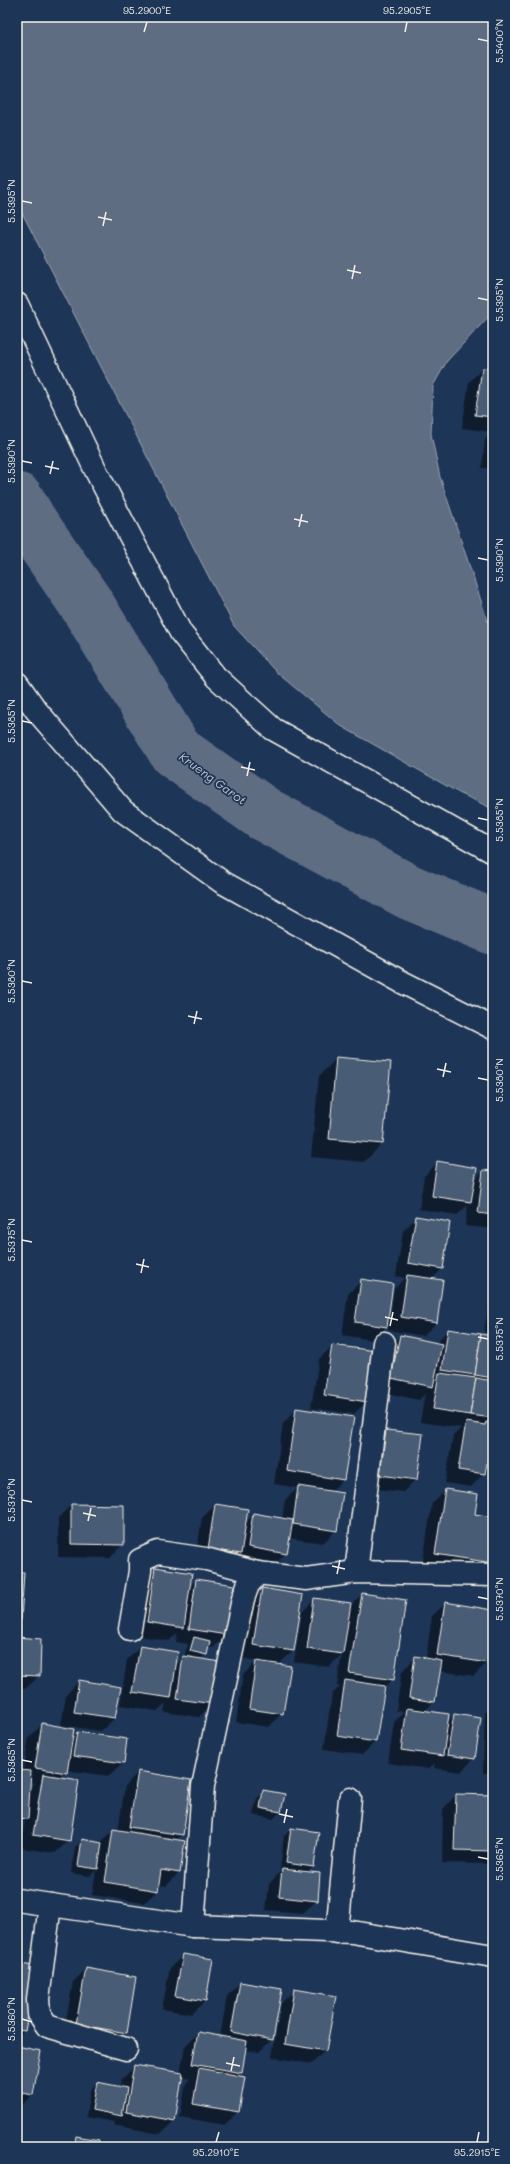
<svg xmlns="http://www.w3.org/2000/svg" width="510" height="2164" font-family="Mali,sans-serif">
<rect width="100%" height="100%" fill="#1d3557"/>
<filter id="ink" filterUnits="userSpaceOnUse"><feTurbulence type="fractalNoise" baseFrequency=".025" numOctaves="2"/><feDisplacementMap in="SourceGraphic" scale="8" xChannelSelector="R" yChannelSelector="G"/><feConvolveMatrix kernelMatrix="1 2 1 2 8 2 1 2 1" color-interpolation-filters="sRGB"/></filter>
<g filter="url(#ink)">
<!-- water -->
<path fill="#5e6d82" stroke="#9aa2ab" d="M 17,17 L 493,17 L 493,312 L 447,361 L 433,386 L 431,434 L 440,477 L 493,637 L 493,809 L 459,793 L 341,726 L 276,672 L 234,626 L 17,203 Z"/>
<!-- shadow -->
<g fill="#0007" fill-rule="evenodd">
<path d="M 482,369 L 493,370 L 493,469 L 482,468 L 485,440 L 492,432 L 462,428 L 469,382 Z"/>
<path d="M 337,1058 L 382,1144 L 364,1162 L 311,1157 L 319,1076 Z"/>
<path d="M 438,1162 L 474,1181 L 483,1171 L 493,1172 L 493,1229 L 465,1226 L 468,1205 L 457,1215 L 419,1209 L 424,1176 Z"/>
<path d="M 416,1218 L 442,1269 L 431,1280 L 436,1323 L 423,1336 L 388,1330 L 394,1289 L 405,1278 L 396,1276 L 403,1231 Z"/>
<path d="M 362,1280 L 386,1327 L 372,1340 L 342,1335 L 348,1294 Z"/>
<path d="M 493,1288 L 493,1334 L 484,1332 L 491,1291 Z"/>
<path d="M 448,1330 L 493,1337 L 493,1474 L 485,1472 L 471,1487 L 445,1483 L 453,1436 L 461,1428 L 420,1422 L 425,1394 L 419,1400 L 378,1391 L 387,1350 L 400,1336 L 435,1344 Z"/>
<path d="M 333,1346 L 367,1401 L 354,1414 L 311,1408 L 319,1359 Z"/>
<path d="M 297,1409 L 343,1480 L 330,1492 L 336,1530 L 323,1543 L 288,1538 L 286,1553 L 273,1567 L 195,1562 L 202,1518 L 215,1505 L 245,1523 L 254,1514 L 282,1519 L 285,1500 L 298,1488 L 274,1484 L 283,1423 Z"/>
<path d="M 386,1431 L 422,1435 L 416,1479 L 403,1492 L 367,1488 L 373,1444 Z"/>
<path d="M 446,1490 L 474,1515 L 493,1518 L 493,1568 L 422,1567 L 432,1503 Z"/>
<path d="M 71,1505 L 123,1544 L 110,1558 L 58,1557 L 58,1518 Z"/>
<path d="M 156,1568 L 189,1588 L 196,1580 L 226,1635 L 213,1648 L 208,1647 L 206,1654 L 200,1660 L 213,1704 L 199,1717 L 164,1712 L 166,1703 L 157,1711 L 120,1705 L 127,1660 L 140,1647 L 175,1666 L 184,1657 L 188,1644 L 176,1642 L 177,1633 L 169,1641 L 134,1635 L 143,1581 ZM 142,1620 L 173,1625 L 173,1627 L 142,1622 Z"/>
<path d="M 263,1590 L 293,1651 L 278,1665 L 282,1713 L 269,1727 L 236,1722 L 243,1675 L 257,1661 L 241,1658 L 249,1603 Z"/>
<path d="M 362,1594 L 393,1679 L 384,1688 L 375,1742 L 362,1755 L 324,1749 L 332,1694 L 340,1687 L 337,1686 L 342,1654 L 329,1667 L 294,1662 L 302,1612 L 315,1599 L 349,1607 Z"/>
<path d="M 446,1603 L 493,1611 L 487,1662 L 474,1676 L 439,1671 L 434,1701 L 424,1712 L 447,1722 L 454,1715 L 474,1758 L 461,1772 L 434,1768 L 435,1763 L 429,1769 L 388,1763 L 394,1722 L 405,1712 L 396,1711 L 402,1671 L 416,1657 L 426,1659 L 432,1616 Z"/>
<path d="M 17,1638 L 39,1676 L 25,1689 L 17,1689 Z"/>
<path d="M 493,1662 L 493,1696 L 488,1695 Z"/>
<path d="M 79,1681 L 115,1718 L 101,1731 L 61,1725 L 66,1695 Z"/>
<path d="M 493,1703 L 493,1773 L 483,1773 L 485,1712 Z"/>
<path d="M 42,1724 L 71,1740 L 78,1733 L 123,1763 L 109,1776 L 66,1770 L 61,1778 L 69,1840 L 55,1853 L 21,1848 L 25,1820 L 17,1828 L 17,1771 L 23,1772 L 29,1738 ZM 29,1782 L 35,1783 L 29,1789 Z"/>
<path d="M 138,1772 L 190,1780 L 182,1835 L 176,1840 L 184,1842 L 179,1873 L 166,1886 L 158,1885 L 158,1890 L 144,1903 L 92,1895 L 96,1870 L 90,1876 L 71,1873 L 75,1847 L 82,1841 L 100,1843 L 114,1830 L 118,1831 L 125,1786 Z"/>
<path d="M 264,1791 L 280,1812 L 273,1819 L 253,1815 L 257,1798 Z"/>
<path d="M 456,1795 L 493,1796 L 493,1861 L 490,1864 L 442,1863 L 443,1809 Z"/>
<path d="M 291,1829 L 313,1867 L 307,1873 L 317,1900 L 303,1913 L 266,1910 L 269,1884 L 282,1870 L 280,1870 L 284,1836 Z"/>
<path d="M 183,1955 L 212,1960 L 205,2001 L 191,2014 L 162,2009 L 170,1968 Z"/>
<path d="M 17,1964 L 24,2031 L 17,2038 Z"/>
<path d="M 86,1969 L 126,2032 L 112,2046 L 63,2037 L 73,1982 Z"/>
<path d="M 240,1983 L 272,2039 L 259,2052 L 244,2050 L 241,2072 L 237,2076 L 238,2111 L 225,2125 L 180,2117 L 186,2083 L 190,2079 L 181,2077 L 174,2121 L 160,2134 L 113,2125 L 114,2122 L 86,2117 L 90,2090 L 97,2083 L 120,2087 L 121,2080 L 135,2066 L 180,2074 L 185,2046 L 198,2033 L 220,2037 L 227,1996 Z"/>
<path d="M 295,1990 L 325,2050 L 312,2064 L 272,2057 L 281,2003 Z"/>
<path d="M 17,2047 L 32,2095 L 19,2108 L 17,2108 Z"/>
<path d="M 76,2137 L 97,2147 L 69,2147 Z"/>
</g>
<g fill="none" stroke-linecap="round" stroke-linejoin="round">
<!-- river -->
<path stroke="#5e6d82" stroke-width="55" d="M 17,500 L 31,524 L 87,605 L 176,752 L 264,814 L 409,892 L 493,927"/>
</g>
<!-- building -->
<g fill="#485b74" stroke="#f4f1e8">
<path d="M 482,368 L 493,369 L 493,417 L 475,415 Z"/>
<path d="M 336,1057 L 391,1062 L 383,1144 L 329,1139 Z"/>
<path d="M 437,1161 L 477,1168 L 471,1202 L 432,1196 Z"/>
<path d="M 483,1170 L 493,1171 L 493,1215 L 478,1213 Z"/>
<path d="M 416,1216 L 450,1222 L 443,1269 L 408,1263 Z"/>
<path d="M 407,1275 L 443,1280 L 437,1323 L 401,1317 Z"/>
<path d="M 361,1279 L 393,1284 L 387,1327 L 355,1322 Z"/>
<path d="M 448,1329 L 481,1334 L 475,1375 L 442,1370 Z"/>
<path d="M 481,1334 L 493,1336 L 493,1378 L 475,1375 Z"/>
<path d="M 400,1335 L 442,1344 L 433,1387 L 391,1378 Z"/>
<path d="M 332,1345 L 376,1351 L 368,1402 L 324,1395 Z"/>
<path d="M 439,1373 L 476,1378 L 470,1415 L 433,1409 Z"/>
<path d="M 476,1378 L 493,1381 L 493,1418 L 470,1415 Z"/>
<path d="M 296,1408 L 354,1417 L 344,1480 L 287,1471 Z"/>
<path d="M 466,1422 L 485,1425 L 486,1422 L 493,1423 L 493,1459 L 488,1458 L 485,1474 L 458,1470 Z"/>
<path d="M 386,1430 L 423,1434 L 417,1480 L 380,1475 Z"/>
<path d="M 298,1486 L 343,1493 L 337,1531 L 293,1524 Z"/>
<path d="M 445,1489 L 478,1494 L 475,1514 L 493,1517 L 493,1563 L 435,1554 Z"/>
<path d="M 71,1504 L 124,1505 L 124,1545 L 71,1544 Z"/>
<path d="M 215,1504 L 248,1509 L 241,1554 L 208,1549 Z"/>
<path d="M 253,1513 L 293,1520 L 287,1554 L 248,1547 Z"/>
<path d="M 155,1567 L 192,1573 L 184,1628 L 147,1622 Z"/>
<path d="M 17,1572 L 24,1572 L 21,1620 L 17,1620 Z"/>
<path d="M 196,1579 L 234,1585 L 227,1635 L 189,1629 Z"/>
<path d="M 262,1588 L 303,1595 L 294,1651 L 253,1645 Z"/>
<path d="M 362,1593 L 406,1600 L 394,1680 L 349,1673 Z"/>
<path d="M 314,1598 L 351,1603 L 343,1654 L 307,1649 Z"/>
<path d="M 445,1602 L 493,1610 L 493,1630 L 488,1663 L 437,1655 Z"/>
<path d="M 17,1637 L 41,1639 L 40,1676 L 17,1675 Z"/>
<path d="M 194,1637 L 210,1641 L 207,1655 L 190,1651 Z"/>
<path d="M 140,1646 L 178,1652 L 171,1698 L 132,1692 Z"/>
<path d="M 183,1656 L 221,1662 L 214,1704 L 177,1699 Z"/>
<path d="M 415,1656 L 442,1661 L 435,1702 L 409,1698 Z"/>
<path d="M 256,1661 L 291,1666 L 283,1714 L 249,1709 Z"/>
<path d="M 79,1680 L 121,1687 L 115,1718 L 74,1712 Z"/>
<path d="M 345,1680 L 385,1686 L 376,1742 L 337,1736 Z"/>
<path d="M 407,1708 L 449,1714 L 443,1756 L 401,1750 Z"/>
<path d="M 454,1714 L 481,1718 L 475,1759 L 447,1755 Z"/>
<path d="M 42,1723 L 74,1729 L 67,1773 L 35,1768 Z"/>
<path d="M 77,1732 L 127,1739 L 124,1763 L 73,1756 Z"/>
<path d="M 17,1770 L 31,1771 L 28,1819 L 17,1818 Z"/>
<path d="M 138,1771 L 191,1780 L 183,1835 L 129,1827 Z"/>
<path d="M 43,1774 L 79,1780 L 70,1841 L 33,1835 Z"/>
<path d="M 263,1790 L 285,1794 L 281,1812 L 260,1808 Z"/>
<path d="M 456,1794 L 493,1795 L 493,1851 L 454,1850 Z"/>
<path d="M 291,1828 L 319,1832 L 314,1867 L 286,1863 Z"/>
<path d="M 113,1829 L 185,1841 L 180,1873 L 161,1870 L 158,1891 L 105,1882 Z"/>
<path d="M 82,1839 L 102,1843 L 98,1869 L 78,1866 Z"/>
<path d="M 282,1869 L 320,1873 L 318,1901 L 279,1897 Z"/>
<path d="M 183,1954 L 213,1959 L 206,2001 L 175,1996 Z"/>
<path d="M 17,1963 L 37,1967 L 25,2031 L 17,2030 Z"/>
<path d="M 86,1968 L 136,1977 L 127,2033 L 76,2024 Z"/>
<path d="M 240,1982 L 282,1989 L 273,2040 L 231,2032 Z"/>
<path d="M 294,1989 L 336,1996 L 326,2051 L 285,2044 Z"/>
<path d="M 198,2032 L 247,2041 L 242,2073 L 192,2064 Z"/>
<path d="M 17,2046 L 41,2051 L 33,2095 L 17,2092 Z"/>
<path d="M 134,2065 L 183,2073 L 175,2121 L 126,2112 Z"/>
<path d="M 199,2068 L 245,2077 L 239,2112 L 193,2104 Z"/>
<path d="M 97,2082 L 127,2088 L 122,2116 L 92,2110 Z"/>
<path d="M 76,2136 L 99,2140 L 98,2147 L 74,2147 Z"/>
</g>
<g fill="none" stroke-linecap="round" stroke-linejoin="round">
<!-- minor casing -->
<g stroke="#f4f1e8" stroke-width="25">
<g id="minor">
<path d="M 17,304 L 96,471 L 181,633 L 216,677 L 273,729 L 493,852"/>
<path d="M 17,683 L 36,710 L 123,811 L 222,882 L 400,981 L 493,1028"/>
<path d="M 356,1572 L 384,1343"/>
<path d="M 130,1629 L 140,1571 L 140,1560 L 158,1552 L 206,1559 L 258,1573"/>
<path d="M 17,1900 L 193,1926 L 352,1932 L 493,1956"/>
<path d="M 50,1905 L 38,1999 L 39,2014 L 47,2026 L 126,2049"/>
<path d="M 193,1926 L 203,1786 L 243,1599 L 248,1585 L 258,1573 L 306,1579 L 356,1572 L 493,1575"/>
<path d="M 337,1932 L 350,1799"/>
</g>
</g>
<!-- minor -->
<use href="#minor" stroke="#1d3557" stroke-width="22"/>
</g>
</g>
<!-- ticks -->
<path fill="none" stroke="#f4f1e8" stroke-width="1.5" d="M 144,32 L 147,22M 405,32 L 407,22M 478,39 L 488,41M 22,201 L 32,203M 98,217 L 112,220M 103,226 L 106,212M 347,270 L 361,273M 352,279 L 355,265M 478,298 L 488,300M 22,461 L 32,463M 45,466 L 59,469M 50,474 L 53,461M 294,519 L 308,522M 299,527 L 302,514M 478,558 L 488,560M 22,721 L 32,723M 241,767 L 255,770M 247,776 L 250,762M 478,818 L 488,820M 22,981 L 32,983M 188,1016 L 202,1019M 194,1024 L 197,1011M 437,1069 L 451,1072M 443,1077 L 446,1063M 478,1078 L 488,1080M 22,1240 L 32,1242M 136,1264 L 149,1267M 141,1273 L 144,1259M 385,1317 L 398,1320M 390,1326 L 393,1312M 478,1337 L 488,1339M 22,1500 L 32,1502M 83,1513 L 96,1516M 88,1521 L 91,1508M 332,1566 L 345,1569M 337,1574 L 340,1560M 478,1597 L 488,1599M 22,1760 L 32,1762M 279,1814 L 293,1817M 284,1823 L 287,1809M 478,1857 L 488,1859M 22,2019 L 32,2022M 226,2063 L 240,2066M 231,2071 L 234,2057M 216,2142 L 219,2132M 477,2142 L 479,2132"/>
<g text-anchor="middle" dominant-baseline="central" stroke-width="3.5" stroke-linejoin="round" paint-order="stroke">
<!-- water labels -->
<g font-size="12" font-style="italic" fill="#c0c3c4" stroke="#1d3557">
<text transform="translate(213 778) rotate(36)">Krueng Garot</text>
</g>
</g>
<!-- margin -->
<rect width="510" height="2164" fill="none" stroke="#1d3557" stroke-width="44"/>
<rect x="22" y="22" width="466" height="2120" fill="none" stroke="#f4f1e8" stroke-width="1.5"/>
<g font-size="10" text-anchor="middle" fill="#f4f1e8">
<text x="147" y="14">95.2900°E</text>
<text x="407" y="14">95.2905°E</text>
<text transform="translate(499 41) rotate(-90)" y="4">5.5400°N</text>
<text transform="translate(11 201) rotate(-90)" y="4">5.5395°N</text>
<text transform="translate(499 300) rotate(-90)" y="4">5.5395°N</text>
<text transform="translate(11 461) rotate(-90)" y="4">5.5390°N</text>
<text transform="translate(499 560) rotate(-90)" y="4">5.5390°N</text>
<text transform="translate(11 721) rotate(-90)" y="4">5.5385°N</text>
<text transform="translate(499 820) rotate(-90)" y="4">5.5385°N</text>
<text transform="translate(11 981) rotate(-90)" y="4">5.5380°N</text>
<text transform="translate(499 1080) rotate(-90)" y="4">5.5380°N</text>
<text transform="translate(11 1240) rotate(-90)" y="4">5.5375°N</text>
<text transform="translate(499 1339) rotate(-90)" y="4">5.5375°N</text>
<text transform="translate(11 1500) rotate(-90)" y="4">5.5370°N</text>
<text transform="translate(499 1599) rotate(-90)" y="4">5.5370°N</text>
<text transform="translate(11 1760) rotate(-90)" y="4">5.5365°N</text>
<text transform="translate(499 1859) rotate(-90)" y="4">5.5365°N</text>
<text transform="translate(11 2019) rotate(-90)" y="4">5.5360°N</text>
<text x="216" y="2156">95.2910°E</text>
<text x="477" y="2156">95.2915°E</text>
</g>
</svg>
